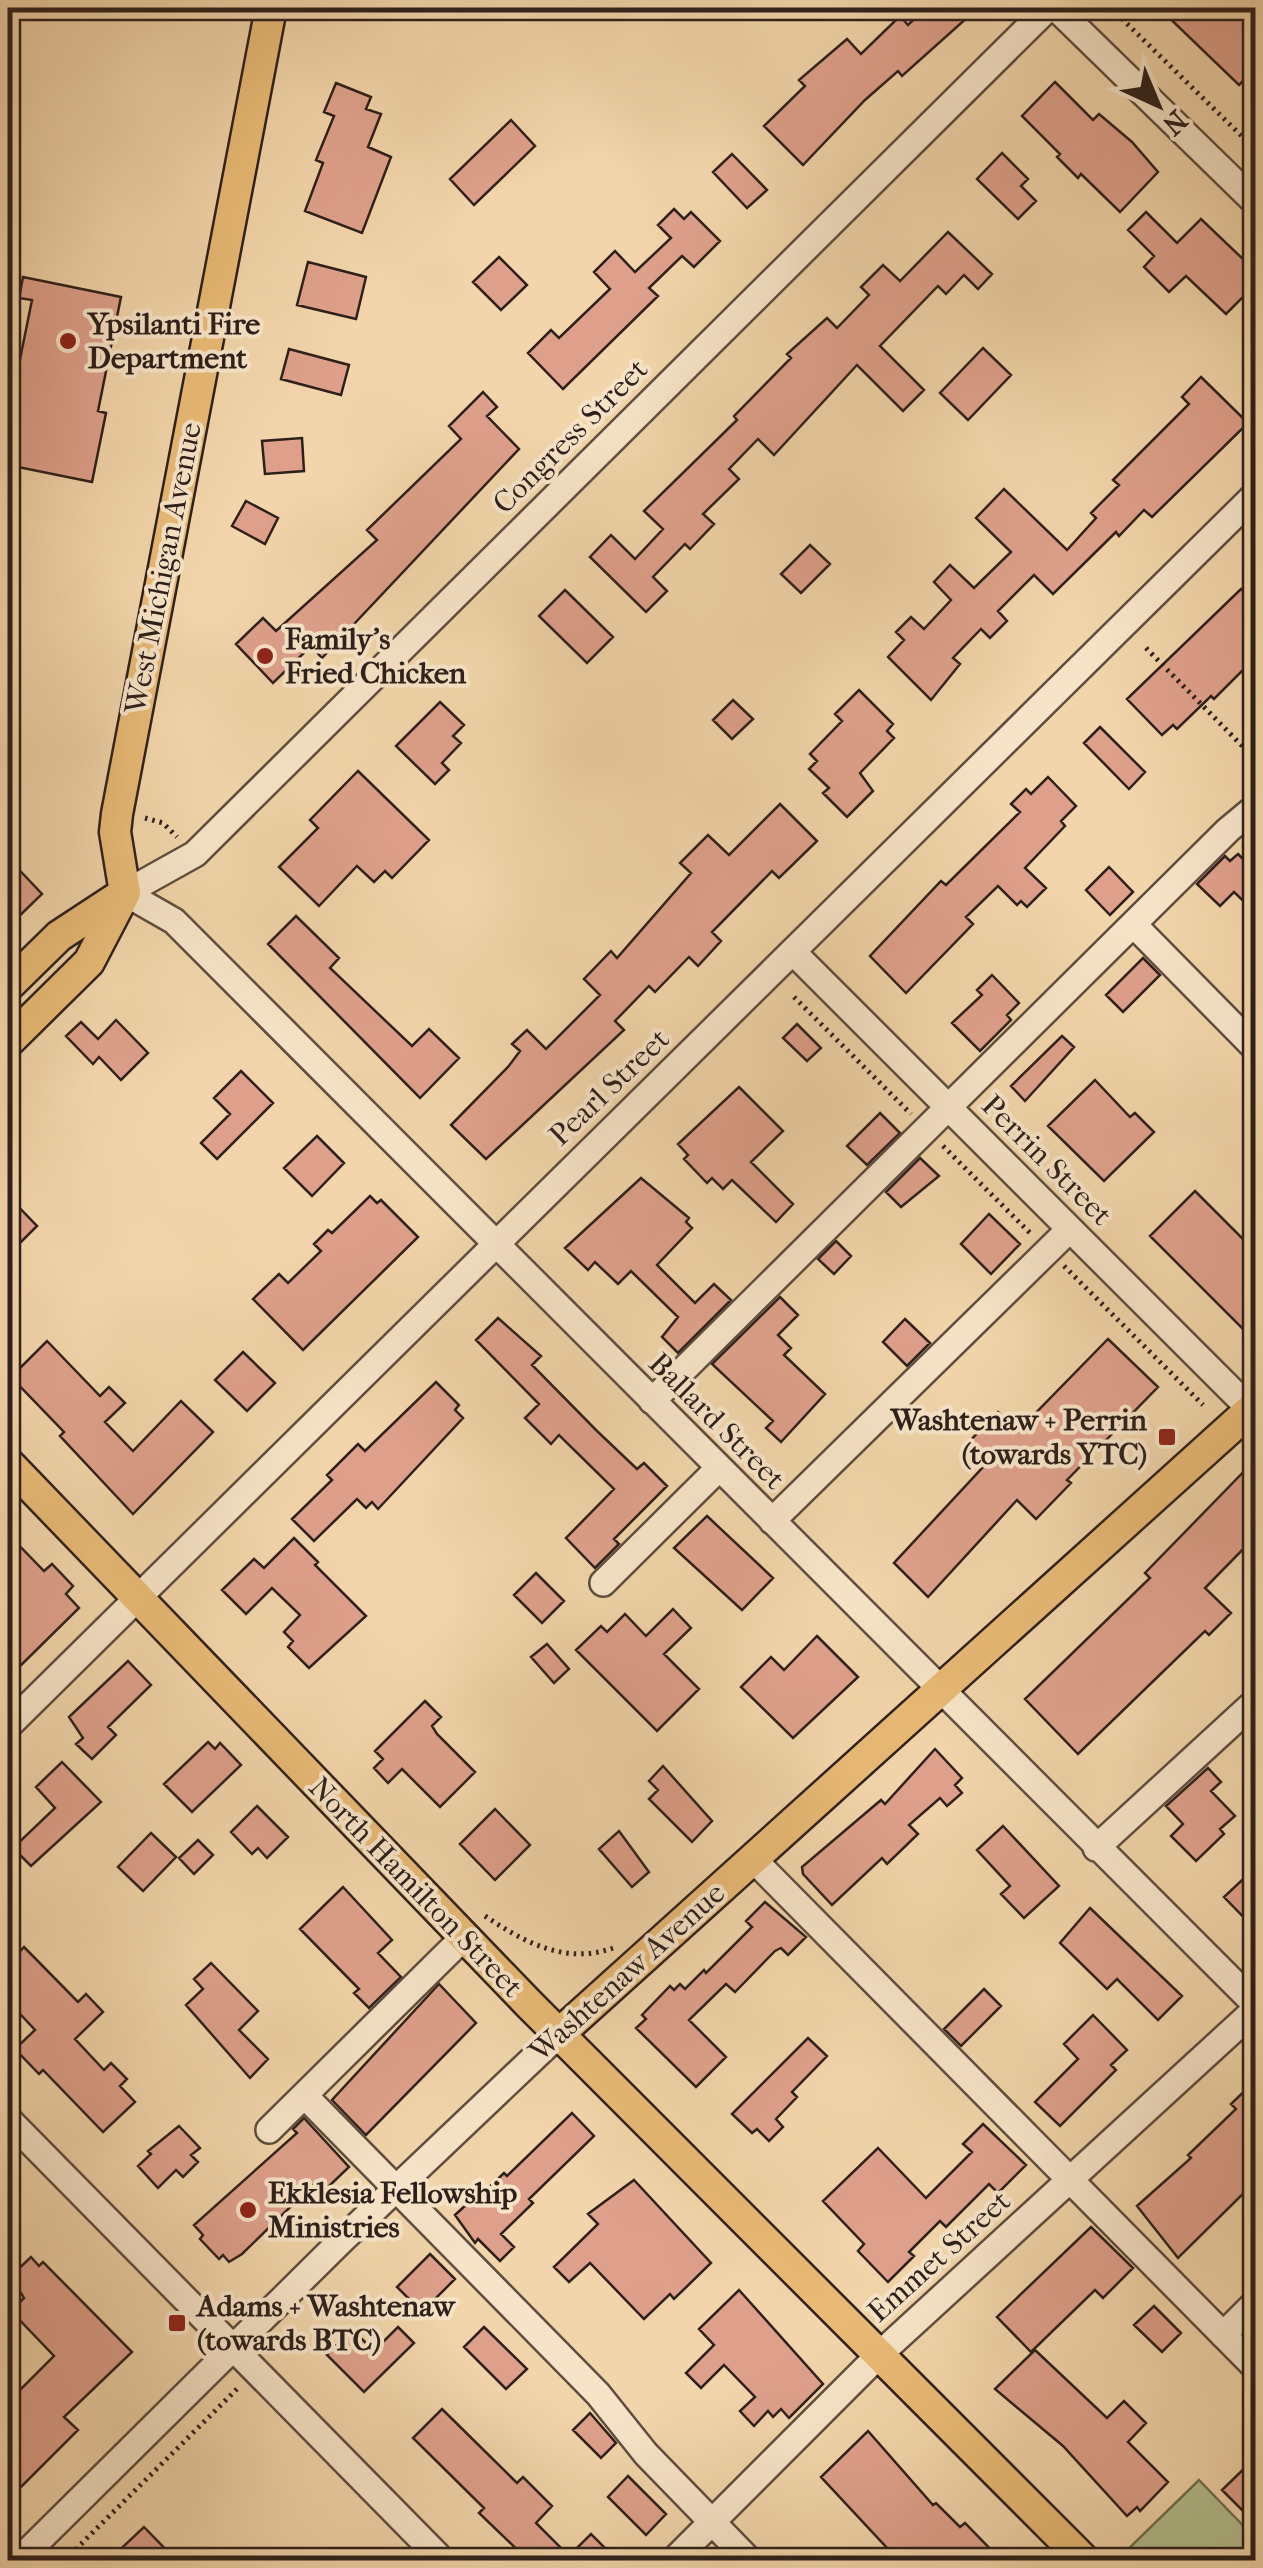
<svg xmlns="http://www.w3.org/2000/svg" width="1263" height="2568" viewBox="0 0 1263 2568" font-family="'IM FELL French Canon',serif">
<style>
.green{fill:#b4be8e;stroke:#706f54;stroke-width:2.5}
.building{fill:#dfa08b;stroke:#2d201b;stroke-width:2.5}
.lines{fill:none;stroke-linecap:round;stroke-linejoin:round}
.minor-casing{stroke:#5e4d3f;stroke-width:30}
.major-casing{stroke:#2d201b;stroke-width:35}
.path{stroke:#2d201b;stroke-width:5;stroke-dasharray:2.5 5;stroke-linecap:butt}
.minor{stroke:#f7e4c8;stroke-width:25}
.major{stroke:#e9ba75;stroke-width:30}
.poi-dot{fill:#8f2418;stroke:#f7e4c8;stroke-width:4}
.labels{text-anchor:middle;stroke-width:8;stroke-linejoin:round;paint-order:stroke}
.poi-label{font-size:30px;font-weight:bold;fill:#2d201b;stroke:#f7e4c8;text-anchor:start}
.street-label{font-size:30px;fill:#2d201b;stroke:#f7e4c8}
</style>
<rect width="100%" height="100%" fill="#f2d5aa"/>
<filter id="stains"><feTurbulence type="fractalNoise" baseFrequency=".002" numOctaves="4"/><feColorMatrix values="0 0 0 0 .2 0 0 0 0 .09 0 0 0 0 .02 0 0 0 .5 -.17"/></filter>
<radialGradient id="worn" r=".72"><stop offset=".6" stop-color="#630" stop-opacity="0"/><stop offset="1" stop-color="#630" stop-opacity=".3"/></radialGradient>
<path class="green" d="M1199 2480 1255 2538V2560H1117Z"/>
<path class="building" d="M926 8H978L902 76 898 71 865 100 803 165 764 126 805 86 799 80 847 39 861 54 900 16 908 25Z
M1159 8H1256V68L1239 85Z
M1055 82 1093 120 1099 114 1132 142 1158 172 1120 212 1081 174 1078 178 1057 157 1060 154 1022 116Z
M336 83 371 97 366 109 381 114 368 147 391 157 362 233 305 211 323 163 316 160 334 116 324 112Z
M511 120 535 146 474 205 450 179Z
M1002 153 1028 179 1021 186 1036 201 1018 219 977 179Z
M732 154 767 190 747 208 713 172Z
M674 209 684 219 691 212 720 241 694 267 682 256 649 288 658 296 563 389 528 353 551 330 559 338 610 289 594 272 615 251 635 272 671 238 658 225Z
M1146 212 1177 243 1201 219 1245 261 1256 250V284L1226 314 1186 276 1169 292 1144 267 1154 256 1128 230Z
M948 232 992 274 978 289 964 275 946 294 938 286 880 346 924 390 903 411 857 365 774 455 758 439 729 469 739 479 703 514 714 524 690 549 685 544 653 577 667 591 646 612 590 557 611 535 635 559 663 529 644 511 737 420 734 416 791 358 787 354 827 318 837 328 869 295 861 287 883 265 900 281Z
M499 257 527 285 501 310 473 282Z
M308 262 366 277 356 319 297 305Z
M23 277 121 297 98 411 106 413 92 482 8 465V382L15 384 32 300 19 298Z
M983 348 1011 375 968 420 940 393Z
M289 349 349 365 341 395 281 379Z
M1201 377 1248 423 1152 517 1144 510 1119 536 1116 532 1053 594 1034 575 998 611 1007 621 990 638 981 629 953 658 960 664 931 700 888 657 904 640 896 632 911 617 924 629 951 600 934 582 950 565 974 588 1011 552 976 518 1004 489 1067 550 1096 518 1091 513 1119 485 1113 480 1189 404 1182 397Z
M483 392 497 407 487 416 519 449 322 658 311 646 273 683 236 644 263 618 276 631 377 540 367 530 461 439 449 426Z
M302 438 304 471 265 474 262 441Z
M246 501 278 518 265 544 232 526Z
M810 545 830 564 801 593 781 574Z
M1241 589 1256 603V657L1214 699 1211 696 1177 729 1173 725 1162 735 1127 699Z
M565 590 613 637 587 663 539 616Z
M859 690 893 724 887 731 894 738 860 773 873 791 847 817 823 793 829 788 809 769 817 761 810 754 842 721 835 714Z
M733 700 753 719 732 739 713 720Z
M440 702 464 725 453 736 461 743 442 763 449 770 435 784 396 746Z
M1100 727 1145 772 1129 789 1084 743Z
M358 771 429 840 392 878 385 871 374 882 357 866 319 906 279 867 318 828 310 820Z
M1048 777 1076 806 1061 821 1065 826 1025 868 1046 888 1027 907 1021 901 1017 905 998 886 966 917 973 924 906 993 870 956 941 881 946 885 1020 812 1011 804 1026 789 1031 794Z
M780 804 817 841 779 878 772 871 712 932 721 941 698 966 689 957 655 992 649 986 615 1021 624 1030 486 1159 451 1125 508 1067 520 1051 512 1044 527 1030 546 1049 600 995 584 979 611 951 617 958 691 873 680 863 708 835 729 855Z
M1238 854 1256 872V913L1234 892 1220 906 1197 884 1225 856 1230 861Z
M8 858 42 894 8 927Z
M1109 867 1133 892 1110 915 1086 890Z
M296 916 339 958 330 968 412 1046 429 1029 459 1058 420 1098 268 944Z
M1143 958 1160 975 1123 1012 1106 995Z
M992 975 1019 1003 1007 1015 1011 1020 980 1051 952 1023 982 995 977 990Z
M116 1020 148 1053 121 1080 99 1057 93 1064 66 1036 81 1022 98 1039Z
M797 1024 821 1048 807 1061 783 1038Z
M1062 1036 1074 1047 1025 1101 1011 1086Z
M241 1071 273 1103 217 1159 201 1143 230 1114 214 1098Z
M1095 1080 1130 1117 1135 1113 1154 1132 1104 1181 1048 1126Z
M739 1087 783 1131 751 1162 793 1204 776 1222 732 1180 723 1189 712 1178 707 1183 684 1159 688 1155 678 1144Z
M880 1113 900 1133 867 1165 847 1146Z
M317 1136 344 1163 312 1196 284 1168Z
M920 1158 939 1176 901 1207 886 1192Z
M641 1178 689 1218 686 1222 692 1228 657 1265 695 1303 714 1284 731 1300 678 1353 662 1337 678 1317 631 1271 618 1284 595 1262 588 1270 565 1248Z
M1195 1191 1256 1252V1319L1244 1330 1150 1236Z
M8 1196 37 1226 8 1255Z
M370 1196 377 1203 381 1200 418 1237 303 1350 253 1299 279 1274 288 1283 321 1251 314 1244 328 1230 332 1233Z
M989 1214 1020 1244 991 1274 961 1244Z
M836 1241 851 1256 834 1274 818 1259Z
M780 1297 798 1315 778 1335 791 1348 784 1355 825 1394 781 1442 766 1428 773 1421 712 1364Z
M498 1318 541 1356 532 1365 597 1431 637 1469 644 1463 667 1486 614 1539 619 1544 595 1568 566 1538 614 1489 559 1435 551 1444 525 1418 539 1404 476 1340Z
M905 1319 930 1343 907 1366 883 1342Z
M1108 1339 1158 1387 1067 1480 1071 1483 1036 1519 1017 1500 928 1597 894 1563 983 1467 963 1448 998 1412 1018 1431Z
M47 1341 100 1396 109 1387 125 1403 105 1422 133 1451 181 1401 213 1432 133 1514 60 1436 64 1432 11 1377Z
M243 1352 275 1383 247 1411 215 1380Z
M436 1382 459 1405 455 1410 463 1418 378 1509 372 1502 366 1508 357 1499 314 1541 292 1519 332 1480 327 1475 358 1444 365 1451Z
M1256 1459V1536L1205 1588 1231 1613 1209 1635 1205 1631 1078 1754 1025 1699 1150 1578 1145 1573Z
M707 1516 773 1578 742 1610 674 1548Z
M8 1534 44 1571 52 1564 73 1586 66 1594 79 1608 8 1678Z
M294 1538 318 1562 315 1565 366 1616 309 1668 288 1647 293 1641 284 1632 300 1615 272 1588 246 1614 222 1590 254 1559 264 1568Z
M536 1573 564 1601 542 1623 514 1595Z
M673 1609 691 1628 664 1654 699 1689 657 1731 576 1650 601 1626 607 1632 625 1614 646 1636Z
M817 1636 858 1677 793 1738 741 1687 771 1657 784 1670Z
M547 1644 569 1669 554 1683 531 1657Z
M128 1661 151 1685 108 1727 116 1735 92 1759 76 1744 83 1738 69 1717Z
M425 1701 441 1717 432 1726 437 1734 475 1772 440 1807 402 1769 388 1783 374 1768 383 1759 375 1751Z
M208 1742 215 1749 220 1743 241 1765 192 1812 164 1784Z
M935 1749 962 1778 955 1785 962 1793 947 1806 940 1798 909 1825 918 1834 887 1864 882 1858 832 1905 803 1874 802 1867 881 1800 885 1804Z
M62 1762 101 1802 31 1866 13 1848 55 1808 36 1787Z
M663 1766 712 1821 692 1842 649 1799 658 1790 649 1781Z
M1208 1768 1221 1782 1211 1791 1235 1816 1220 1829 1224 1834 1196 1861 1171 1836 1183 1824 1166 1806Z
M257 1806 288 1837 267 1858 258 1848 252 1854 231 1832Z
M495 1809 530 1845 495 1880 460 1844Z
M1003 1826 1059 1886 1024 1918 1001 1894 1010 1886 977 1850Z
M619 1831 649 1872 632 1887 599 1849Z
M151 1833 176 1857 143 1891 118 1867Z
M198 1840 213 1855 194 1874 179 1858Z
M1256 1867V1930L1224 1897Z
M343 1887 392 1940 378 1953 401 1977 369 2008 354 1993 359 1989 300 1929Z
M765 1902 806 1937 788 1955 781 1948 775 1951 735 1992 726 1984 689 2020 726 2057 696 2087 636 2028 646 2019 642 2015 670 1986 674 1990 680 1984 685 1989 704 1970 706 1973 752 1927 746 1921Z
M1090 1908 1182 1996 1158 2020 1117 1979 1107 1989 1060 1943Z
M24 1947 78 2002 86 1994 103 2012 75 2039 104 2070 111 2063 127 2079 120 2086 135 2102 103 2132 43 2070 39 2074 15 2049 35 2030 8 2001V1963Z
M211 1963 258 2011 239 2030 268 2059 250 2078 186 2005 203 1989 194 1979Z
M439 1984 476 2023 366 2135 332 2100Z
M984 1989 1001 2006 961 2046 944 2029Z
M1093 2015 1127 2050 1111 2065 1116 2070 1060 2126 1035 2102 1078 2059 1064 2044Z
M808 2038 827 2056 792 2092 797 2097 776 2119 783 2127 769 2141 757 2129 752 2133 732 2114Z
M1256 2080V2181L1178 2258 1137 2206 1191 2158 1188 2155 1236 2109 1231 2104Z
M572 2113 594 2136 529 2199 533 2203 501 2234 514 2247 500 2261 478 2239 475 2243 455 2215 479 2193 481 2195 504 2173 507 2176Z
M304 2118 349 2167 325 2190 317 2181 242 2254 229 2262 223 2255 219 2259 200 2239 203 2235 194 2225 297 2133 293 2129Z
M983 2124 1026 2165 998 2193 989 2184 946 2227 940 2221 909 2252 914 2256 888 2282 858 2251 864 2244 823 2201 878 2148 926 2198 972 2152 963 2144Z
M179 2126 200 2148 191 2155 198 2162 183 2177 176 2170 158 2188 138 2166 151 2154 148 2151Z
M634 2180 711 2263 674 2299 670 2294 644 2319 590 2263 569 2282 554 2267 598 2224 588 2214Z
M1091 2227 1133 2268 1103 2298 1095 2290 1031 2352 997 2317Z
M430 2254 455 2279 422 2312 397 2287Z
M31 2257 39 2266 43 2262 132 2352 64 2417 78 2430 8 2500V2380L19 2391 54 2356 11 2311 24 2298 11 2276Z
M739 2290 823 2384 789 2418 781 2409 773 2417 768 2411 754 2426 740 2411 755 2397 724 2365 701 2388 686 2373 714 2345 699 2329Z
M1154 2306 1181 2333 1162 2352 1134 2325Z
M398 2327 414 2343 364 2392 327 2355 352 2329 374 2351Z
M484 2327 527 2369 506 2389 464 2347Z
M1035 2350 1107 2418 1124 2401 1146 2423 1128 2442 1168 2482 1140 2511 1137 2507 1127 2516 1063 2446 995 2389Z
M442 2409 517 2483 523 2477 552 2506 536 2523 569 2556 591 2534 604 2547 592 2560H528L479 2513 484 2508 413 2438Z
M590 2413 616 2443 601 2458 573 2430Z
M868 2431 933 2505 936 2503 960 2527 965 2523 1001 2560H876L888 2549 821 2477Z
M1256 2457V2524L1222 2490Z
M628 2476 666 2514 646 2535 608 2497Z
M144 2527 176 2560H109Z"/>
<g class="lines">
<defs>
<path id="minor" d="M1056 8 1256 203
M125 893 174 921 1256 2005
M125 893 195 854 1048 8
M1134 925 1256 1049
M793 952 1256 1415
M652 1401 1228 830 1252 810 1256 813
M772 1521 1070 1229
M603 1583 719 1468
M8 1726 1256 494
M1096 1848 1256 1701
M752 1858 1256 2368
M305 2096 598 2394 646 2454 749 2560
M8 2119 442 2560
M269 2130 464 1937
M1223 2335 1256 2302
M19 2560 342 2240 559 2034
M674 2560 881 2353 1256 2009"/>
<path id="major" d="M8 986 59 936 123 894
M8 1042 89 962 125 893 115 832 117 814 271 8
M8 1463 529 2004 1084 2560
M559 2034 1256 1405"/>
</defs>
<use href="#minor" class="minor-casing"/>
<use href="#major" class="major-casing"/>
<path class="path" d="M1111 8 1256 150
M1146 648 1256 760
M145 818 163 823 177 837
M1243 845 1256 856
M794 997 911 1114
M943 1146 1031 1234
M1064 1266 1203 1405
M485 1916C524 1942 565 1965 613 1948
M65 2560 239 2387"/>
<use href="#minor" class="minor"/>
<use href="#major" class="major"/>
</g>
<g class="poi-dot">
<circle cx="68" cy="341" r="10"/>
<circle cx="265" cy="656" r="10"/>
<rect x="1157" y="1427" width="20" height="20" rx="5"/>
<circle cx="248" cy="2210" r="10"/>
<rect x="167" y="2313" width="20" height="20" rx="5"/>
</g>
<g class="labels">
<g class="poi-label">
<text x="88" y="334">Ypsilanti Fire<tspan x="88" dy="34">Department</tspan></text>
<text x="285" y="649">Family's<tspan x="285" dy="34">Fried Chicken</tspan></text>
<text x="1147" y="1430" text-anchor="end">Washtenaw + Perrin<tspan x="1147" dy="34">(towards YTC)</tspan></text>
<text x="268" y="2203">Ekklesia Fellowship<tspan x="268" dy="34">Ministries</tspan></text>
<text x="197" y="2316">Adams + Washtenaw<tspan x="197" dy="34">(towards BTC)</tspan></text>
</g>
<g class="street-label">
<text transform="translate(570 436) rotate(-45)" y="10">Congress Street</text>
<text transform="translate(163 568) rotate(-79)" y="10">West Michigan Avenue</text>
<text transform="translate(609 1087) rotate(-44)" y="10">Pearl Street</text>
<text transform="translate(1047 1160) rotate(45)" y="10">Perrin Street</text>
<text transform="translate(717 1421) rotate(45)" y="10">Ballard Street</text>
<text transform="translate(416 1887) rotate(46)" y="10">North Hamilton Street</text>
<text transform="translate(627 1972) rotate(-42)" y="10">Washtenaw Avenue</text>
<text transform="translate(939 2256) rotate(-42)" y="10">Emmet Street</text>
</g>
</g>
<rect width="1263" height="2568" fill="none" stroke="#f2d5aa" stroke-width="40"/>
<rect x="10" y="10" width="1243" height="2548" fill="none" stroke="#2d201b" stroke-width="5"/>
<rect x="20" y="20" width="1223" height="2528" fill="none" stroke="#2d201b" stroke-width="2.5"/>
<g transform="translate(1158 105) rotate(136)" stroke="#f7e4c8" stroke-width="8" paint-order="stroke">
<path d="M0-8L18 38L0 25L-18 38Z" fill="#2d201b"/>
<text y="-15" font-size="28" font-weight="bold" text-anchor="middle" fill="#2d201b">N</text>
</g>
<rect width="100%" height="100%" filter="url(#stains)"/>
<rect width="100%" height="100%" fill="url(#worn)"/>
</svg>
